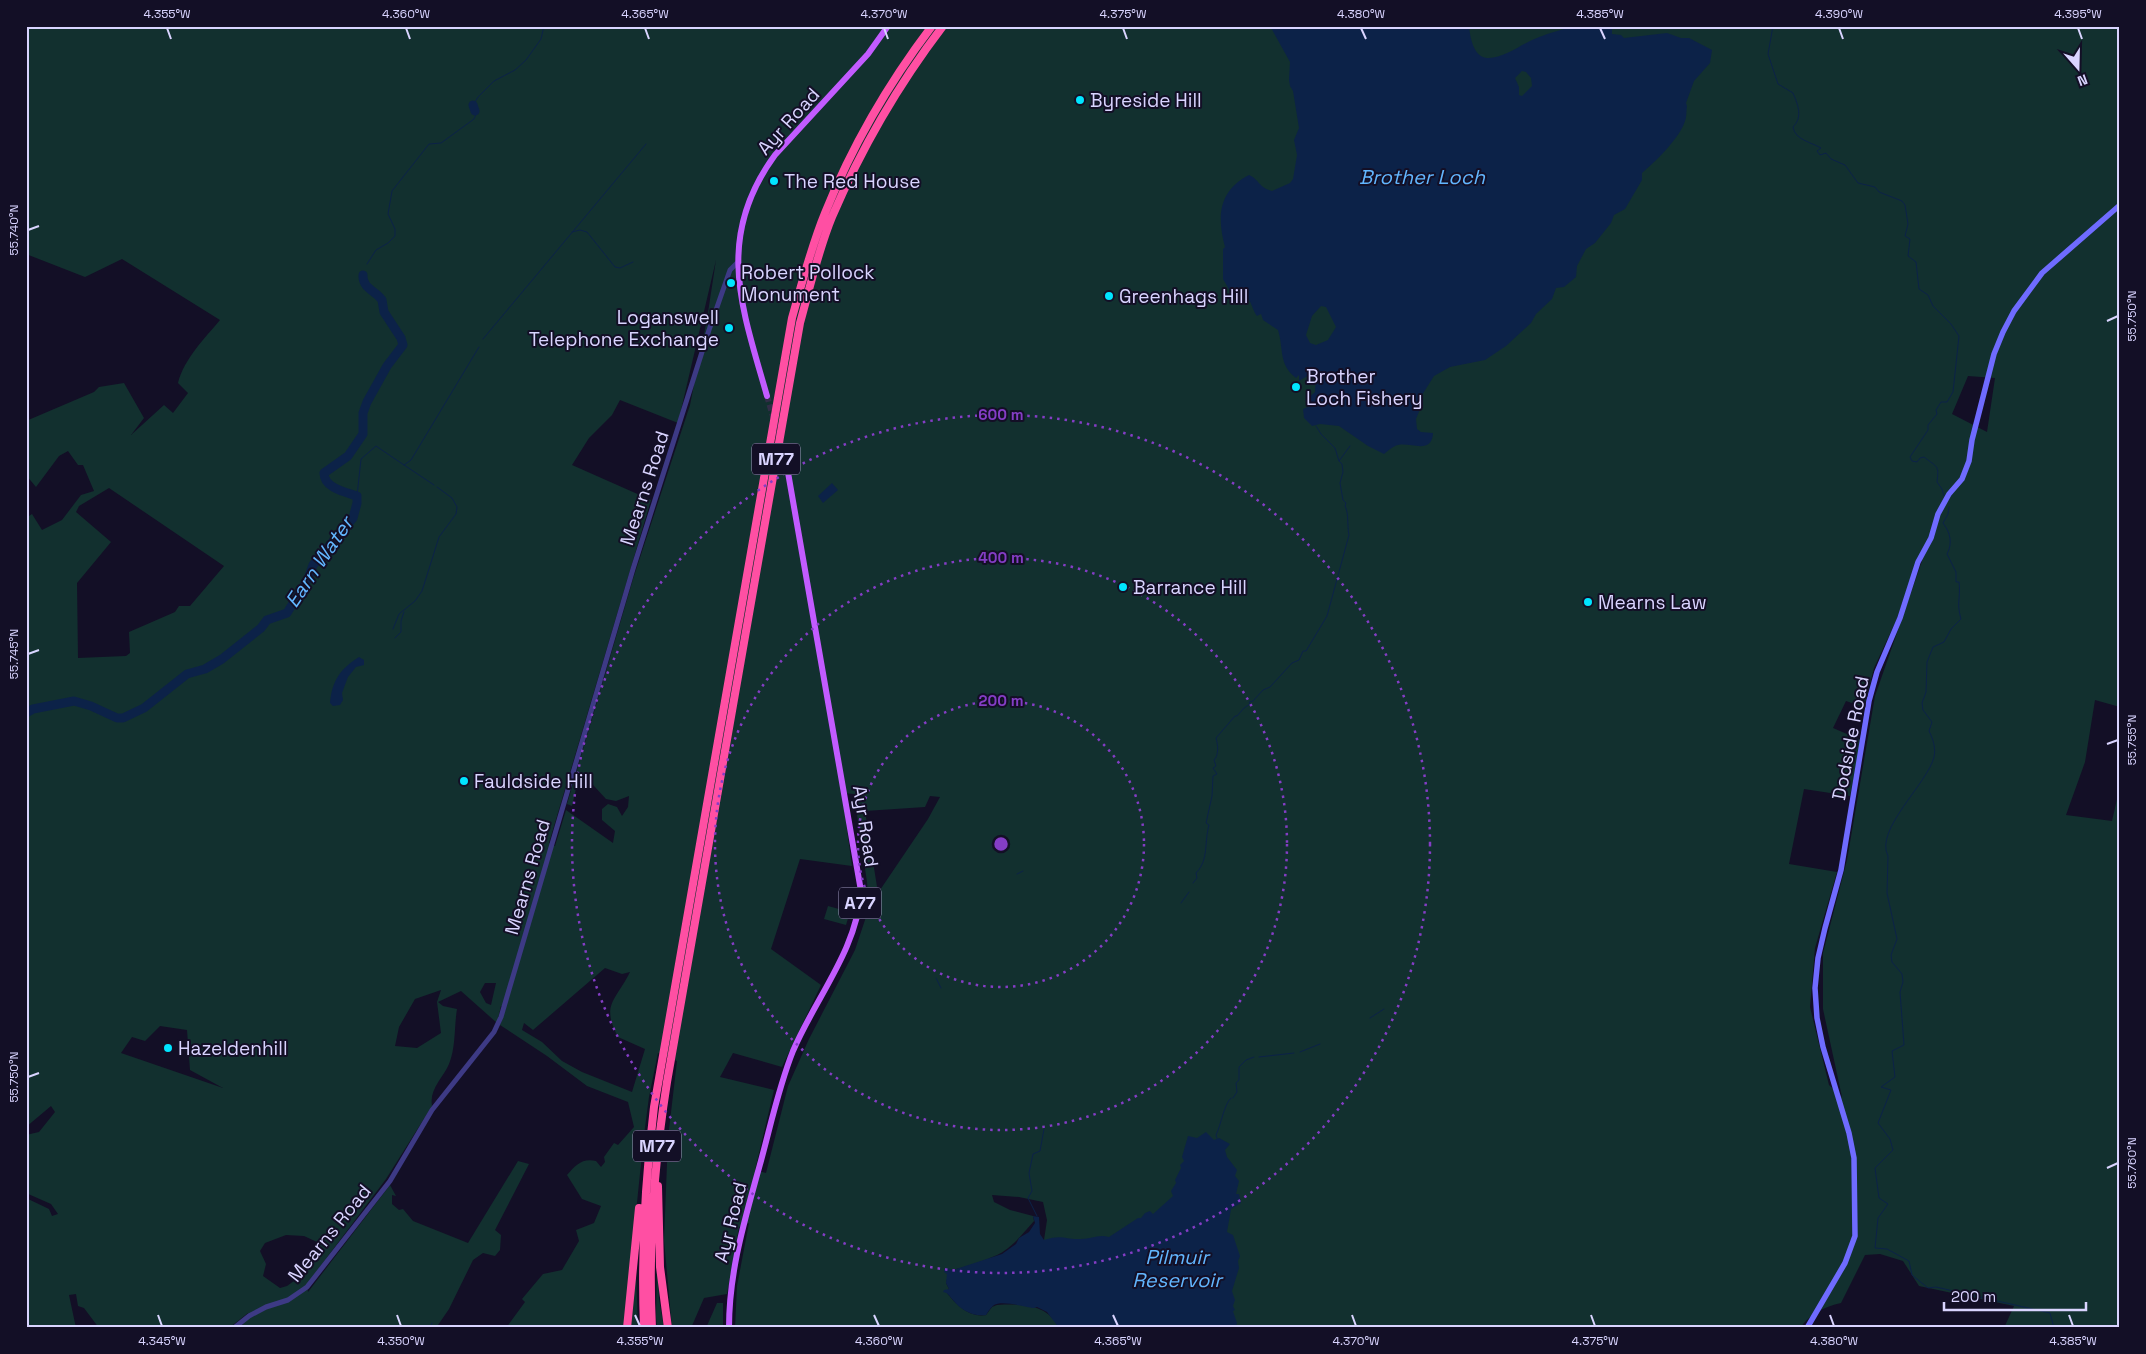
<svg xmlns="http://www.w3.org/2000/svg" width="2146" height="1354" viewBox="0 0 2146 1354" font-family="'Space Grotesk',sans-serif">
<style>
.green{fill:#12302f;fill-rule:evenodd}
.water{fill:#0c2248;fill-rule:evenodd}
.lines{fill:none;stroke-linecap:round;stroke-linejoin:round}
.stream{stroke:#0c2248;stroke-width:1}
.river{stroke:#0c2248;stroke-width:9}
.primary-tunnel{stroke:#312d47;stroke-width:6;stroke-dasharray:6 3;stroke-linecap:butt}
.tertiary{stroke:#3d3a85;stroke-width:5}
.secondary{stroke:#6f6bff;stroke-width:5.5}
.primary{stroke:#c25bff;stroke-width:6}
.motorway{stroke:#ff4fa3;stroke-width:8}
.ticks{fill:none;stroke:#d9d4ff;stroke-width:2}
.ring{fill:none;stroke:#843dc5;stroke-width:2.5;stroke-dasharray:2.5 5}
.poi-dot{fill:#00e5ff;stroke:#130f26;stroke-width:2}
.labels{text-anchor:middle;stroke-width:4;stroke-linejoin:round;paint-order:stroke}
.shield{fill:#130f26;stroke:#9e99be;stroke-width:1}
.shield-label{font-size:18px;font-weight:bold;fill:#d9d4ff}
.poi-label{font-size:19px;fill:#d9d4ff;stroke:#130f26;text-anchor:start}
.street-label{font-size:19px;fill:#d9d4ff;stroke:#130f26}
.water-label{font-size:20px;font-style:italic;fill:#62b6ff;stroke:#130f26}
.centre{fill:#843dc5;stroke:#130f26;stroke-width:2.5}
.ring-label{font-size:15px;text-anchor:middle;font-weight:bold;fill:#843dc5;stroke:#130f26;stroke-width:4;stroke-linejoin:round;paint-order:stroke}
.neatline{fill:none;stroke:#d9d4ff;stroke-width:2}
.ticks-label{font-size:12px;text-anchor:middle;fill:#d9d4ff}
</style>
<rect width="100%" height="100%" fill="#130f26"/>
<path class="green" d="M26 26H2120V707L2095 700 2085 762 2066 815 2112 821 2120 786V1328H2004L2014 1306 1919 1286 1903 1261 1880 1254 1865 1255 1841 1303C1824 1307 1811 1313 1800 1328H1193L1044 1240 1047 1220 1043 1202 1019 1197 992 1195 994 1202 1010 1210 1033 1216 1034 1221C1024 1232 1016 1243 1004 1251 997 1257 958 1270 950 1270L946 1283 949 1289 947 1293C956 1305 970 1318 986 1315L992 1307 997 1305C1022 1304 1047 1303 1059 1328H735L737 1286 749 1223 739 1227 727 1294 704 1298 691 1328H672L664 1240 668 1138 677 1061 658 1053 649 1097 644 1135 624 1328H506L525 1302 522 1299 543 1274 562 1270 579 1241 576 1230 594 1223 601 1206 582 1199 567 1175C576 1165 582 1158 596 1161L601 1167 605 1162 604 1157 614 1143 618 1145 634 1127 628 1102 587 1086 547 1056 500 1025 506 1008 501 1006 497 1023 461 991 438 1002 443 1006 457 1009C454 1027 456 1047 449 1064 443 1078 429 1089 432 1106L386 1179 307 1284 308 1292 390 1185 396 1196 392 1195V1204L399 1210 403 1209 413 1221 468 1243 518 1161 529 1164 495 1230 501 1235 500 1250 495 1256 483 1253 473 1260 449 1309 436 1328H239L246 1321 248 1313 229 1328H99L84 1308 78 1306 76 1294 69 1295 76 1328H26V1198L49 1209 52 1216 58 1214 51 1204 26 1193V1135L39 1132 55 1112 51 1106 26 1127V518L32 514 42 530 62 520 81 495 94 491 83 465H78L68 451 59 456 36 487 26 475V421L94 392 99 387 124 383 144 418 131 435 164 405 173 413 188 393 178 383C184 359 205 338 220 320L122 259 85 277 26 254ZM716 260 707 319 690 405 633 579 567 804 572 806 578 780 583 774 606 799 616 801 629 796 628 807 622 816 617 807 608 804 602 809V820L615 831 613 843 566 810 555 846 549 843 651 500 572 465 589 438 612 415 620 400 678 423ZM1968 376 1995 378 1987 432 1952 414ZM109 488 224 566 190 606H179L175 612 129 632 130 653 126 656 78 658 77 583 111 542 76 512 79 506ZM1918 557 1922 561 1875 696 1847 860 1823 953V1009L1842 1097 1829 1085 1810 1007 1815 948 1837 872 1789 864 1804 789 1850 796 1861 740 1833 728 1846 701 1864 707 1874 668 1896 621ZM842 793 854 794 867 882 869 908 855 950 809 1039 788 1086 766 1173 755 1170 774 1090 720 1077 733 1053 782 1067 821 985 771 949 800 859 852 866ZM930 796 940 797 928 819 878 893 865 811 925 807ZM605 968 622 974 630 972C615 1002 601 1004 618 1037L645 1049 632 1092 582 1072 562 1061 542 1042 522 1030 524 1023 533 1030ZM485 983H496L491 1005 486 1003 480 992ZM441 990 437 1002 441 1033 417 1048 395 1046 399 1027 415 999ZM160 1026 187 1030 190 1070 223 1088 121 1053 132 1037 145 1041ZM286 1235 304 1236 317 1242V1251L303 1263 305 1273 287 1286 280 1288 263 1276 266 1264 260 1251 265 1243Z
M828 906 850 912 846 925 824 919Z
M657 1253 659 1299 664 1328H657L656 1317Z
M636 1270 638 1328H630Z
M717 1303H723V1328H706Z"/>
<path class="water" d="M1270 26H1469C1470 36 1473 57 1487 58 1501 59 1518 47 1530 41 1549 32 1594 18 1612 29V34L1621 35 1624 38 1667 33 1681 38H1689L1712 50 1710 63 1694 81 1686 103 1687 106C1686 112 1687 116 1685 121 1680 138 1654 163 1642 173V180L1625 209 1614 215 1611 223 1595 243 1586 249 1577 266 1576 277 1564 287 1556 288 1552 299 1536 314 1531 323 1506 346 1485 360 1450 367 1434 376 1422 395 1423 402 1416 419 1417 429 1421 432 1433 433C1432 455 1411 442 1398 445 1393 446 1388 451 1384 454L1368 446 1339 426 1320 424 1312 426 1304 418 1303 409 1308 407 1307 401H1305L1315 392 1316 376 1309 375 1299 381V375L1296 378C1278 364 1284 349 1278 330L1263 320 1261 314 1257 316C1251 308 1252 298 1241 293 1236 291 1234 293 1230 291L1223 279V249L1225 247C1217 217 1218 191 1249 175 1259 179 1259 188 1272 191L1290 183 1293 179 1297 155 1294 140 1299 128 1293 91 1290 86 1289 80 1290 62ZM1522 71 1526 72 1531 78 1532 86 1522 96 1519 95V87L1515 78ZM1321 306 1326 307 1336 327 1328 340 1316 345 1310 343 1306 335 1312 316Z
M832 483 838 490 823 503 818 496Z
M359 657 364 660V665L356 667 348 677 342 693 343 700 340 705 333 706 330 703C332 681 340 669 359 657Z
M1206 1132 1214 1140 1219 1138 1230 1144 1225 1150 1227 1157 1237 1170 1235 1176 1239 1181 1236 1194H1239L1241 1203 1231 1209 1227 1232 1233 1235 1240 1256 1238 1261 1239 1268 1232 1291 1235 1300 1233 1306 1235 1310 1233 1311 1237 1323 1235 1328H1059L1047 1312 1037 1307 1034 1308C1025 1307 1002 1300 994 1305 991 1307 988 1312 986 1315 973 1317 961 1310 953 1300 949 1296 949 1293 943 1292L944 1290 949 1289 946 1283 947 1274 944 1272V1269L947 1268 953 1270 1002 1254 1016 1244 1019 1238 1029 1232 1035 1223 1033 1216 1039 1217 1040 1234 1044 1240C1063 1234 1065 1240 1081 1239 1092 1239 1098 1234 1109 1237L1138 1218H1141L1145 1213 1150 1211 1153 1214 1173 1196 1171 1191 1176 1183 1175 1180 1181 1168 1180 1165 1184 1161 1182 1157 1188 1136 1197 1138Z"/>
<g class="lines">
<path class="stream" d="M1773 26 1768 54 1778 84 1793 93C1798 105 1803 117 1793 127 1795 140 1811 142 1821 148L1817 151 1820 155 1826 153 1831 159 1845 165 1858 183 1875 187 1879 192 1902 201 1905 205 1908 224 1905 236 1910 239 1908 256 1916 262 1919 289 1928 295 1933 306 1951 324 1959 336 1953 392 1947 402H1941L1936 410 1937 414 1928 425V430L1910 457 1912 461 1917 462 1920 458 1924 457C1938 468 1939 465 1937 482L1942 489 1944 496
M572 232 580 230 587 232 615 267 620 268 633 262
M367 264 376 250 388 243 395 236V229L388 214 392 191 429 144 441 143 474 119 476 114 472 107 478 97 494 81 515 70 526 60 541 39 544 26
M483 339 646 144
M1316 426 1321 434 1335 448 1339 461
M404 465 434 485
M357 496 361 459 376 446 404 465 411 460 479 347
M1949 507 1948 514 1943 523C1950 532 1953 543 1947 554L1956 572V582H1959C1961 598 1956 602 1961 619L1951 629 1944 642 1933 647 1927 662 1926 692 1922 703 1923 710 1932 722 1929 731C1933 739 1936 748 1934 757 1928 783 1874 830 1888 856L1887 893 1897 939 1891 955 1892 962 1902 974 1903 982 1900 992 1904 1045 1892 1051 1895 1077 1881 1087 1891 1090 1878 1123 1890 1139 1893 1150 1875 1168 1879 1198 1888 1204 1878 1218 1875 1248 1887 1249 1909 1261 1912 1275 1928 1288 1936 1287 2050 1313 2054 1328
M393 629 399 614 415 601 422 591 439 537 456 514 457 507 452 498 437 487
M395 638 401 632V621L404 612
M1017 874 1023 871
M1193 883 1197 878 1196 873C1209 860 1204 842 1209 825L1206 823 1212 796 1213 776 1217 774 1213 768 1216 766 1214 760C1219 755 1218 745 1216 738L1235 716H1237L1244 708 1250 704 1249 702 1253 701 1263 690 1270 687 1292 663 1299 660 1303 651H1306L1327 616 1349 535C1347 527 1349 513 1345 506L1346 503 1343 500 1340 483 1343 472 1342 464 1339 461 1350 446
M1181 903 1189 892
M936 978 941 988
M1370 1018 1384 1009
M1300 1052 1320 1044
M1259 1057 1294 1053
M1233 1098 1237 1092 1236 1083 1239 1080V1067L1246 1060 1254 1057
M1217 1138 1216 1135C1221 1125 1224 1104 1231 1098
M1037 1216 1028 1198 1032 1191 1029 1173 1033 1154 1040 1151 1044 1129
M430 1328 432 1323"/>
<path class="river" d="M473 105 475 111
M26 713 33 709 74 701 91 706 117 718H123L144 708 187 674 205 669 222 659 261 628 267 620 287 613 308 579 313 565 353 518 357 503V496C345 492 324 488 324 473L348 456 363 434V413L367 402 387 366 403 345 401 338 384 312 382 300C376 291 362 288 363 275"/>
<path class="primary-tunnel" d="M767 396 786 461"/>
<path class="tertiary" d="M234 1328 249 1316 266 1307 288 1300 307 1287 390 1181 432 1110 494 1032 501 1017 633 569 709 330 730 270 738 262"/>
<path class="secondary" d="M1807 1328 1845 1263 1855 1236 1854 1158 1849 1133 1823 1047 1817 1018 1815 988 1818 958 1825 928 1841 870 1869 701 1877 672 1900 618 1918 562 1931 538 1938 514 1949 494 1962 479 1969 461 1972 440 1994 354 2003 332 2014 311 2042 273 2120 205"/>
<path class="primary" d="M767 396C742 308 714 238 775 155L868 54 888 26
M729 1328C729 1274 743 1226 757 1175 769 1134 777 1091 793 1051 816 997 857 950 861 891L786 461"/>
<path class="motorway" d="M658 1186 660 1267 668 1328
M627 1328 639 1208
M644 1328C641 1252 645 1181 654 1107L792 318C802 283 811 247 825 213 852 146 888 84 932 26
M652 1328C648 1245 654 1164 667 1082L800 323C810 287 818 251 832 217 861 149 898 85 943 26"/>
</g>
<path class="ticks" d="M167 28 171 39M406 28 410 39M645 28 649 39M884 28 888 39M1123 28 1127 39M1361 28 1366 39M1600 28 1605 39M1839 28 1843 39M2078 28 2082 39M28 230 39 226M2107 321 2118 316M28 654 39 650M2107 744 2118 740M28 1077 39 1073M2107 1168 2118 1163M158 1315 162 1326M397 1315 401 1326M635 1315 640 1326M874 1315 879 1326M1113 1315 1118 1326M1352 1315 1356 1326M1591 1315 1595 1326M1830 1315 1834 1326M2069 1315 2073 1326"/>
<g class="ring">
<circle cx="1001" cy="844" r="143"/>
<circle cx="1001" cy="844" r="286"/>
<circle cx="1001" cy="844" r="429"/>
</g>
<g class="poi-dot">
<circle cx="1080" cy="100" r="5"/>
<circle cx="774" cy="181" r="5"/>
<circle cx="731" cy="283" r="5"/>
<circle cx="1109" cy="296" r="5"/>
<circle cx="729" cy="328" r="5"/>
<circle cx="1296" cy="387" r="5"/>
<circle cx="1123" cy="587" r="5"/>
<circle cx="1588" cy="602" r="5"/>
<circle cx="464" cy="781" r="5"/>
<circle cx="168" cy="1048" r="5"/>
</g>
<g class="labels">
<g class="shield">
<rect x="752" y="443.5" width="48" height="31" rx="4"/>
<rect x="839" y="887.5" width="42" height="31" rx="4"/>
<rect x="633" y="1130.5" width="48" height="31" rx="4"/>
</g>
<g class="shield-label">
<text x="776" y="465">M77</text>
<text x="860" y="909">A77</text>
<text x="657" y="1152">M77</text>
</g>
<g class="poi-label">
<text x="1090" y="107">Byreside Hill</text>
<text x="784" y="188">The Red House</text>
<text x="741" y="279">Robert Pollock<tspan x="741" dy="22">Monument</tspan></text>
<text x="1119" y="303">Greenhags Hill</text>
<text x="719" y="324" text-anchor="end">Loganswell<tspan x="719" dy="22">Telephone Exchange</tspan></text>
<text x="1306" y="383">Brother<tspan x="1306" dy="22">Loch Fishery</tspan></text>
<text x="1133" y="594">Barrance Hill</text>
<text x="1598" y="609">Mearns Law</text>
<text x="474" y="788">Fauldside Hill</text>
<text x="178" y="1055">Hazeldenhill</text>
</g>
<g class="street-label">
<text transform="translate(788 121) rotate(-48)" y="7">Ayr Road</text>
<text transform="translate(644 488) rotate(-72)" y="7">Mearns Road</text>
<text transform="translate(1850 738) rotate(-79)" y="7">Dodside Road</text>
<text transform="translate(866 826) rotate(81)" y="7">Ayr Road</text>
<text transform="translate(527 877) rotate(-74)" y="7">Mearns Road</text>
<text transform="translate(730 1222) rotate(-76)" y="7">Ayr Road</text>
<text transform="translate(329 1233) rotate(-51)" y="7">Mearns Road</text>
</g>
<g class="water-label">
<text x="1422" y="184">Brother Loch</text>
<text transform="translate(319 562) rotate(-56)" y="7">Earn Water</text>
<text x="1177" y="1264">Pilmuir<tspan x="1177" dy="23">Reservoir</tspan></text>
</g>
</g>
<circle cx="1001" cy="844" r="8" class="centre"/>
<g class="ring-label">
<text x="1001" y="420">600 m</text>
<text x="1001" y="563">400 m</text>
<text x="1001" y="706">200 m</text>
</g>
<rect width="2146" height="1354" fill="none" stroke="#130f26" stroke-width="55"/>
<g transform="translate(2078 68) rotate(160)" stroke="#130f26" stroke-width="4" paint-order="stroke">
<path d="M0-4L9 19L0 12L-9 19Z" fill="#d9d4ff"/>
<text y="-8" font-size="14" font-weight="bold" text-anchor="middle" fill="#d9d4ff">N</text>
</g>
<path d="M1944 1302v8h142v-8" fill="none" stroke="#d9d4ff" stroke-width="2.5"/>
<text x="1951" y="1302" font-size="15" fill="#d9d4ff" stroke="#130f26" stroke-width="4" paint-order="stroke">200 m</text>
<rect x="28" y="28" width="2090" height="1298" class="neatline"/>
<g class="ticks-label">
<text x="167" y="18">4.355°W</text>
<text x="406" y="18">4.360°W</text>
<text x="645" y="18">4.365°W</text>
<text x="884" y="18">4.370°W</text>
<text x="1123" y="18">4.375°W</text>
<text x="1361" y="18">4.380°W</text>
<text x="1600" y="18">4.385°W</text>
<text x="1839" y="18">4.390°W</text>
<text x="2078" y="18">4.395°W</text>
<text transform="translate(14 230) rotate(-90)" y="4">55.740°N</text>
<text transform="translate(2132 316) rotate(-90)" y="4">55.750°N</text>
<text transform="translate(14 654) rotate(-90)" y="4">55.745°N</text>
<text transform="translate(2132 740) rotate(-90)" y="4">55.755°N</text>
<text transform="translate(14 1077) rotate(-90)" y="4">55.750°N</text>
<text transform="translate(2132 1163) rotate(-90)" y="4">55.760°N</text>
<text x="162" y="1345">4.345°W</text>
<text x="401" y="1345">4.350°W</text>
<text x="640" y="1345">4.355°W</text>
<text x="879" y="1345">4.360°W</text>
<text x="1118" y="1345">4.365°W</text>
<text x="1356" y="1345">4.370°W</text>
<text x="1595" y="1345">4.375°W</text>
<text x="1834" y="1345">4.380°W</text>
<text x="2073" y="1345">4.385°W</text>
</g>
</svg>
